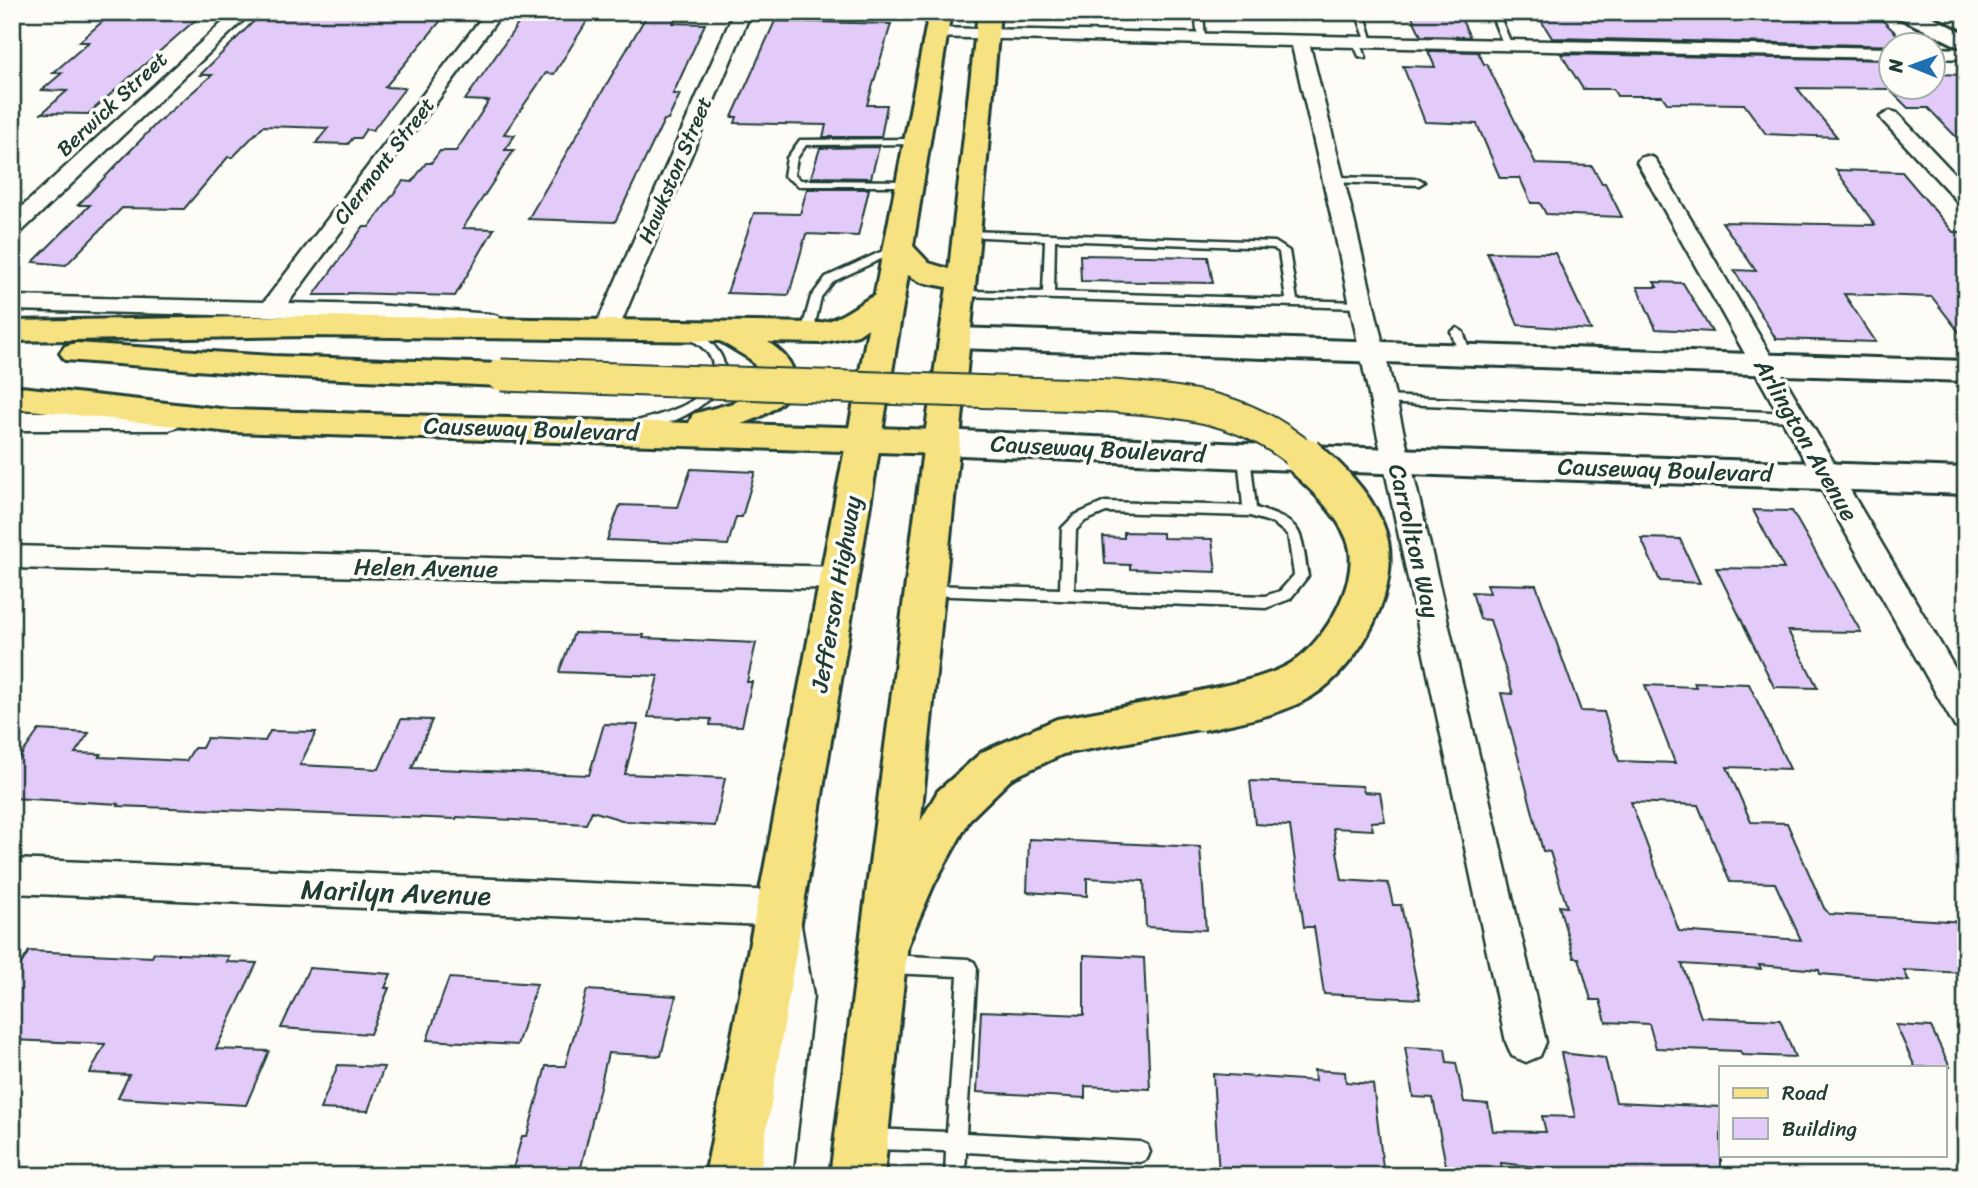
<svg xmlns="http://www.w3.org/2000/svg" width="1978" height="1188" viewBox="0 0 1978 1188" font-family="Sriracha,sans-serif">
<style>
.building{fill:#e2caf9;stroke:#1f3d34;stroke-width:2;fill-rule:evenodd}
.lines{fill:none;stroke-linecap:round;stroke-linejoin:round}
.service-casing{stroke:#1f3d34;stroke-width:5}
.minor-casing{stroke:#1f3d34;stroke-width:5}
.secondary-casing{stroke:#1f3d34;stroke-width:6}
.primary-casing{stroke:#1f3d34;stroke-width:6}
.trunk-casing{stroke:#1f3d34;stroke-width:6}
.service{fill:#fdfcf7;fill-rule:evenodd}
.minor{fill:#fdfcf7;fill-rule:evenodd}
.secondary{fill:#fdfcf7;fill-rule:evenodd}
.primary{fill:#f6e281;fill-rule:evenodd}
.trunk{fill:#f6e281;fill-rule:evenodd}
.trunk-bridge-far1-casing{stroke:#1f3d34;stroke-width:35;stroke-linecap:butt}
.trunk-bridge-casing{stroke:#1f3d34;stroke-width:45;stroke-linecap:butt}
.trunk-bridge-far1{stroke:#f6e281;stroke-width:31}
.trunk-bridge{stroke:#f6e281;stroke-width:39}
.labels{text-anchor:middle;stroke-width:7;stroke-linejoin:round;paint-order:stroke}
.far-street-label{font-size:21px;fill:#1f3d34;stroke:#fdfcf7}
.street-label{font-size:24px;fill:#1f3d34;stroke:#fdfcf7}
.near-street-label{font-size:28px;fill:#1f3d34;stroke:#fdfcf7}
</style>
<rect width="100%" height="100%" fill="#fdfcf7"/>
<filter id="ink" filterUnits="userSpaceOnUse"><feTurbulence type="fractalNoise" baseFrequency=".0143" numOctaves="2"/><feDisplacementMap in="SourceGraphic" scale="14" xChannelSelector="R" yChannelSelector="G"/><feConvolveMatrix kernelMatrix="1 2 1 2 8 2 1 2 1" color-interpolation-filters="sRGB"/></filter>
<g filter="url(#ink)">
<path class="building" d="M263 12H394L391 16 444 17 385 87 405 88 373 130 366 129 360 138H353L348 144 316 143 328 128 263 126 233 157H228L184 209 122 208 66 265 33 262 90 205H78L156 124 212 75H200Z
M1410 12H1458L1470 37 1421 36Z
M1577 12H1874L1909 46 1552 38 1537 14 1578 15Z
M648 13 678 14 673 23 705 24 673 94H680L668 120H664L615 222 528 219Z
M111 14 200 16 88 114 42 113 67 91 42 90 62 73H53L89 42H79Z
M525 14 591 15 554 74 546 73 504 134 515 135 505 150H514L463 228 494 229 455 296 348 293 346 295H314L363 227H369L403 181 412 182 426 163H431L440 151H456L489 101 465 100Z
M775 21 891 24 867 105H887L881 137H823L826 125 735 123 737 117H732Z
M1428 51 1478 52 1484 64H1487L1536 164 1592 166 1602 183H1605L1622 217 1546 214 1540 203H1531L1520 178H1500L1477 124 1425 122 1403 66 1435 67Z
M1561 54 1891 60V88H1933V69L1938 74 1966 75V147L1928 108H1908L1889 89 1797 88 1837 137 1766 134 1744 104 1667 103 1662 96H1617L1613 89H1583Z
M879 147 871 178 811 177 820 148Z
M1836 170 1902 172 1953 232H1966V341L1932 297 1844 294 1876 342 1776 339 1734 270 1756 271 1722 222 1875 225Z
M807 189H869L858 236 806 234 789 295 727 293 754 213 800 214Z
M1487 252 1555 253 1591 330 1518 325Z
M1080 255 1208 257 1213 283 1081 281Z
M1654 282 1683 283 1712 332 1656 329 1637 287H1657Z
M691 469 755 472 742 517H736L728 545 607 540 620 505 678 507Z
M1753 510 1792 511 1861 632 1788 631 1818 688 1774 687 1716 568 1784 569Z
M1124 532 1163 533V538L1212 539 1216 572 1130 569V565L1105 564 1103 537 1124 538Z
M1641 538 1680 539 1700 583 1660 581Z
M1487 584 1536 585 1581 711 1604 712 1619 761 1675 763 1645 685 1696 687 1694 682 1749 684 1790 769 1727 767 1751 822 1787 823 1824 908 1829 914 1966 922V973L1904 970 1909 981 1820 974 1819 970 1759 965 1761 969 1682 964 1701 1017 1780 1020 1795 1057 1742 1055 1740 1051 1656 1048 1649 1024 1606 1022 1600 1000H1591L1579 958H1574L1559 906 1567 907 1550 852 1543 851 1501 693 1513 694 1490 620 1480 619 1472 592 1490 593ZM1631 802 1698 805 1730 882 1775 883 1801 940 1679 931Z
M574 633 644 635 643 638 756 643 747 682H752L742 726 710 725 711 719 648 717 658 676 559 672Z
M401 719 432 720 412 768 589 775 604 724 638 725 625 774 725 778 715 826 625 821 592 811 586 824 457 817 456 819 118 806 119 804 12 798V768L39 730 89 733 75 753 101 754 99 757 186 761 194 748H202L207 738 265 741 270 731 316 732 300 765 379 769Z
M1250 781 1362 786 1364 792 1380 793 1385 821 1371 822 1373 830 1333 828 1342 880 1388 883 1393 905H1401L1420 999 1324 994 1314 927H1304L1290 826 1255 824Z
M1029 839 1200 847 1206 930 1146 927 1144 881 1087 878V896L1027 892Z
M29 951 152 957 154 953 229 956 227 962 257 963 216 1049 269 1051 246 1105 118 1098 129 1075 90 1073 105 1044 12 1040V979Z
M1084 955 1144 958 1150 1089 1085 1086V1098L977 1092 981 1011 1084 1015Z
M309 968 391 974 385 988H389L370 1034 281 1028Z
M449 978 537 984 517 1045 427 1040Z
M587 990 676 996 661 1056 608 1053 579 1176H511L522 1136H527L546 1066H565Z
M1896 1025 1931 1027 1950 1067H1915Z
M1405 1047 1445 1049 1447 1062 1456 1063 1464 1102 1488 1104 1493 1131 1546 1132 1542 1116 1575 1117 1561 1053 1605 1058 1616 1102 1721 1107V1176H1557L1556 1169 1501 1163 1503 1176H1448L1433 1098 1413 1097Z
M338 1065 384 1067 368 1111 320 1109Z
M1314 1070 1345 1072 1346 1082 1373 1084 1384 1176H1219L1213 1074 1315 1081Z"/>
<g class="lines">
<defs>
<path id="service" d="M1195 12H1203L1205 41 1198 39Z
M1356 12H1364L1374 45 1367 43Z
M1490 12H1498L1512 46 1511 48 1504 46Z
M1357 40 1361 43 1366 58 1359 56 1353 43Z
M916 139 919 140V144L806 145 797 158 794 175 801 180 909 181 914 184 912 186H799L784 176 787 158 800 140Z
M1334 177 1419 179 1424 182 1419 185 1331 182V178Z
M967 231 1275 242 1289 251 1297 300 1361 302 1367 305 1361 308 961 296 956 293 957 291 1043 292 1045 240 963 236V232ZM1055 240 1273 248 1279 252 1286 299 1054 292Z
M898 244 903 247 902 249 834 281 821 297 813 333 811 336H803L801 333 811 297 826 277Z
M1457 328 1463 332 1471 354 1469 357 1465 358 1459 354 1451 332Z
M688 329C700 333 711 341 718 351 749 394 660 435 630 429L628 426 630 423C655 416 711 405 713 371 715 353 698 343 684 336V330Z
M1383 396 1795 413 1801 417 1795 421 1379 403 1377 400 1379 397Z
M1244 452 1250 456 1256 508C1305 524 1300 529 1308 576L1290 599 1266 608 927 595 922 594 920 590 922 586 927 585 1060 589 1062 528 1075 515 1105 502 1243 506 1238 456ZM1106 512 1250 516 1273 523 1288 535 1294 575 1280 591 1265 596 1074 590 1076 530 1085 521Z
M889 955 968 959 974 962 977 968 966 1133 1140 1142 1147 1145 1150 1152 1147 1159 1140 1162 966 1152 965 1176H945L946 1151 870 1149 863 1146 860 1139 863 1132 870 1129 947 1132 958 976 889 973 883 970 880 964 883 958Z"/>
<path id="minor" d="M234 12H252L20 233 12 234V216Z
M486 12H503L288 303 375 305 490 314 498 316 502 321 498 326 490 328 375 319 12 310V296L264 302Z
M734 12H751L619 328 615 333 607 335 599 333 595 328Z
M936 28 1890 48V58L1310 46 1354 220 1546 1042 1540 1056 1526 1062 1512 1056 1506 1042 1332 220 1292 46 930 37 927 33 930 29Z
M1932 48 1966 49V59L1932 58Z
M1890 111 1897 113 1966 186V205L1959 203 1883 121 1880 117Z
M1647 156 1654 158 1657 162 1966 687V731L1955 727 1637 162 1640 158Z
M12 412H169L178 415 182 421 178 427 169 430H12Z
M12 546 839 567 849 570 854 578 849 586 839 589 12 568Z
M12 859 780 891 793 896 798 908 813 996 792 1176H750L775 996 764 925 12 893Z"/>
<path id="secondary" d="M1895 12H1923L1966 34V50L1898 17Z
M956 328 1966 361V381L956 348 945 345 940 338 945 331Z
M941 430 1244 444 1966 468V494L1244 468 941 454 929 450 924 442 929 434Z"/>
<path id="primary" d="M929 12H951L913 246 929 263 949 269 978 12H1000C967 401 923 788 884 1176H830L924 442 947 287 921 282 908 275 759 1176H705Z"/>
<path id="trunk" d="M890 290 901 292 905 299 901 306 858 335 820 343 768 342C820 377 786 410 741 424L941 430 953 434 958 442 953 450 941 454 230 432 12 408V386L230 410 689 423 693 414 733 403 759 389 762 375 750 359 720 341 310 336 12 341V321L310 316 820 323C848 318 863 296 890 290Z
M76 343 273 356 501 364 512 368 517 375 512 382 501 386 273 376 65 360 60 353 65 346Z
M1199 693 1214 699 1220 711 1214 723 1199 729 1063 754 1012 778 970 819 934 884 900 963 883 970 866 963 859 946 901 855 938 791 982 752 1057 719Z"/>
</defs>
<use href="#service" class="service-casing"/>
<use href="#minor" class="minor-casing"/>
<use href="#secondary" class="secondary-casing"/>
<use href="#primary" class="primary-casing"/>
<use href="#trunk" class="trunk-casing"/>
<use href="#service" class="service"/>
<use href="#minor" class="minor"/>
<use href="#secondary" class="secondary"/>
<use href="#primary" class="primary"/>
<use href="#trunk" class="trunk"/>
<defs>
<path id="trunk-bridge-far1" d="M501 375 1113 396C1188 402 1248 407 1306 459"/>
<path id="trunk-bridge" d="M1199 711C1233 703 1271 698 1301 680 1343 654 1385 580 1365 532 1353 502 1327 478 1304 457"/>
</defs>
<use href="#trunk-bridge-far1" class="trunk-bridge-far1-casing"/>
<use href="#trunk-bridge" class="trunk-bridge-casing"/>
<use href="#trunk-bridge-far1" class="trunk-bridge-far1"/>
<use href="#trunk-bridge" class="trunk-bridge"/>
</g>
</g>
<g class="labels">
<g class="far-street-label">
<text transform="translate(112 104) rotate(-43)" y="7">Berwick Street</text>
<text transform="translate(384 161) rotate(-53)" y="7">Clermont Street</text>
<text transform="translate(675 170) rotate(-67)" y="7">Hawkston Street</text>
</g>
<g class="street-label">
<text transform="translate(531 429) rotate(2)" y="8">Causeway Boulevard</text>
<text transform="translate(1806 440) rotate(60)" y="8">Arlington Avenue</text>
<text transform="translate(1098 449) rotate(3)" y="8">Causeway Boulevard</text>
<text transform="translate(1665 470) rotate(2)" y="8">Causeway Boulevard</text>
<text transform="translate(1414 541) rotate(77)" y="8">Carrollton Way</text>
<text transform="translate(426 568) rotate(1)" y="8">Helen Avenue</text>
<text transform="translate(836 594) rotate(-80)" y="8">Jefferson Highway</text>
</g>
<g class="near-street-label">
<text transform="translate(396 892) rotate(2)" y="10">Marilyn Avenue</text>
</g>
</g>
<rect width="1978" height="1188" fill="none" stroke="#fdfcf7" stroke-width="42"/>
<rect x="21" y="21" width="1936" height="1146" fill="none" stroke="#1f3d34" stroke-width="2.5" filter="url(#ink)"/>
<rect x="1719" y="1066" width="228" height="91" fill="#fdfcf7" stroke="#a4b0a9" stroke-width="2"/>
<rect x="1733" y="1088" width="35" height="10" fill="#f6e281" stroke="#a4b0a9" stroke-width="2"/>
<text x="1782" y="1100" font-size="21" fill="#1f3d34">Road</text>
<rect x="1733" y="1118" width="35" height="21" fill="#e2caf9" stroke="#a4b0a9" stroke-width="2"/>
<text x="1782" y="1136" font-size="21" fill="#1f3d34">Building</text>
<g transform="translate(1912 66) rotate(271)"><circle r="33" fill="#fdfcf7" stroke="#a4b0a9" stroke-width="2"/>
<path d="M0-5L12 26L0 18L-12 26Z" fill="#1f6fb2"/>
<text y="-10" font-size="19" font-weight="bold" text-anchor="middle" fill="#1f3d34">N</text>
</g>
</svg>
